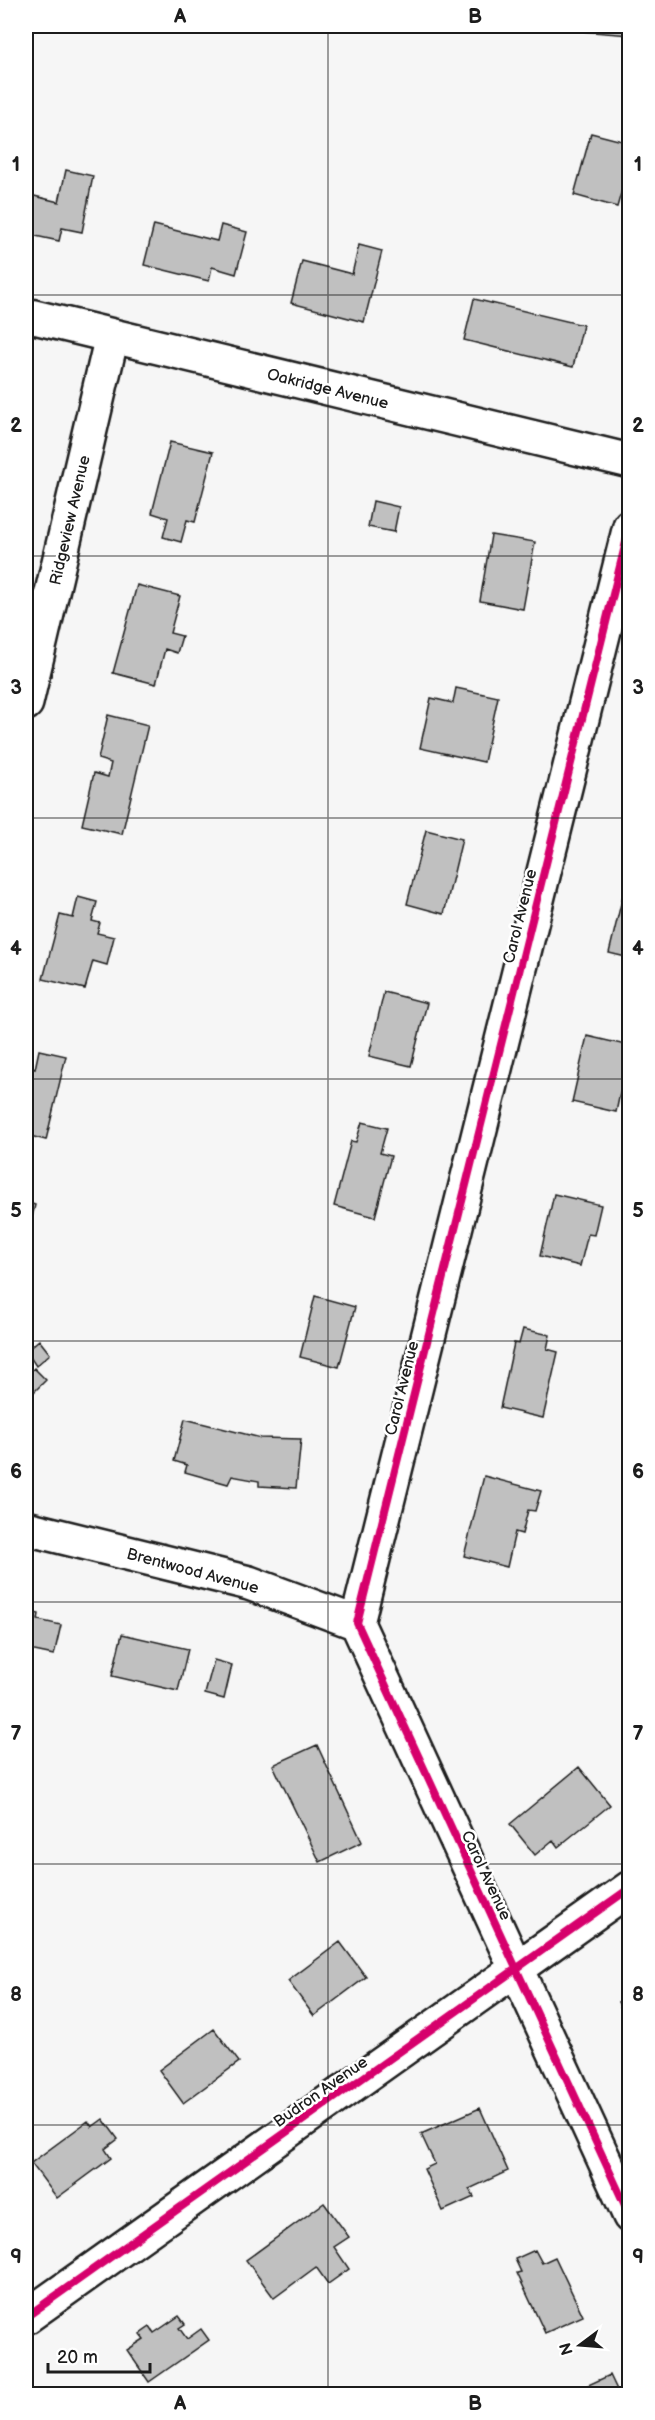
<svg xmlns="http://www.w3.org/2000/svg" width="655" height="2420" viewBox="0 0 655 2420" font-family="'Balsamiq Sans',sans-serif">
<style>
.building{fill:#c0c0c0;stroke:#1c1c1c;stroke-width:1.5}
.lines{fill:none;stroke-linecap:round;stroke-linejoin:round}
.street-casing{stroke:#1c1c1c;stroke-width:38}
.street{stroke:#fff;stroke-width:33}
.cycleway-casing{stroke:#fff;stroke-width:11}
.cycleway{stroke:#d6006c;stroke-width:8}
.grid{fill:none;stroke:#1c1c1c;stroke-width:1.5;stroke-opacity:0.55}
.labels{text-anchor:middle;stroke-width:5;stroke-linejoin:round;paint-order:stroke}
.street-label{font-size:16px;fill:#1c1c1c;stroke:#fff}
.neatline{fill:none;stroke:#1c1c1c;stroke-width:2}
.grid-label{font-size:20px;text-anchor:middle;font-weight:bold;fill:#1c1c1c}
</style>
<rect width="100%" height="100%" fill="#f6f6f6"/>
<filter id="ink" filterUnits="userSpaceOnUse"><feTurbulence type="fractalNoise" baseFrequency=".0167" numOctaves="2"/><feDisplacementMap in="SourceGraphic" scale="12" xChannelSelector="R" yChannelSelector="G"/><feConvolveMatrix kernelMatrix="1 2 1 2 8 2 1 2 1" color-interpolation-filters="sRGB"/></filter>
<g filter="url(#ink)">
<path class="building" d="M581 26H630V35L581 31Z
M591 133 630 143V162L617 207 574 195Z
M66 170 93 176 82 232 62 228 59 241 26 234V194L59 202Z
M154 225 217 241 221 225 247 232 236 274 212 267 209 281 144 265Z
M359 245 382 251 364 322 291 303 302 261 352 274Z
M474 299 583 325 573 367 464 340Z
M170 442 213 452 195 522 187 520 181 542 163 537 168 518 152 513Z
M373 501 399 507 394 532 368 527Z
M491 535 535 542 523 609 480 601Z
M137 585 180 596 170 633 182 636 177 653 165 649 156 684 113 673Z
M456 688 498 697 484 762 420 748 431 698 453 703Z
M108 715 148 725 122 834 82 825 94 773 108 777 111 763 98 759Z
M426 830 462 839 444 914 407 904Z
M624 891 630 892V958L609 953Z
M78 897 97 902 92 921 100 923 97 933 114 937 107 965 93 961 85 989 43 979 60 915 73 918Z
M384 992 427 1003 411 1066 369 1056Z
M587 1036 630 1046 616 1112 572 1102Z
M39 1050 66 1056 46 1140 26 1135V1067L35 1069Z
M362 1122 387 1128 380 1153 391 1156 375 1217 334 1206 351 1141 356 1142Z
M554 1194 601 1205 594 1235 588 1234 580 1266 540 1256Z
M26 1202 35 1205 26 1241Z
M315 1296 355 1307 339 1367 300 1357Z
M523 1329 550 1335 547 1349 558 1352 543 1418 500 1408 514 1343 519 1344Z
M39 1340 50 1354 36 1366 26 1351Z
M34 1368 46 1380 33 1393 26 1385V1376Z
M185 1419 261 1438 301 1439 296 1488 259 1486V1481L232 1476 228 1484 185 1472 187 1465 174 1461Z
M484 1476 541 1491 535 1511 528 1510 522 1534 515 1532 507 1567 464 1556Z
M26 1611 39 1614 38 1620 61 1625 54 1655 30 1650 29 1653H26Z
M122 1634 188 1649 178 1691 112 1676Z
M214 1660 232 1665 224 1699 205 1694Z
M317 1745 362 1842 320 1862 273 1765Z
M579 1767 610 1805 558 1847 553 1840 535 1855 510 1824Z
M340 1942 366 1977 314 2016 288 1981Z
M630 1997V2026L618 2002Z
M214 2029 239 2062 183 2103 159 2070Z
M480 2108 508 2171 469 2189 474 2197 443 2211 424 2169 435 2164 421 2134Z
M103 2119 118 2139 105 2149 111 2158 57 2198 31 2163 88 2121 92 2127Z
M324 2203 349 2237 334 2247 349 2269 328 2284 316 2267 274 2298 246 2260Z
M535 2250 542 2263 555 2257 583 2316 545 2333 517 2273 521 2272 515 2259Z
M179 2316 185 2324 179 2328 187 2339 201 2329 209 2340 149 2382 127 2350 144 2339 140 2334 150 2327 154 2333Z
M610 2375 619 2394H574L573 2392Z"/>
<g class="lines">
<defs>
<path id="street" d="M26 315 630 461
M630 526 357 1623 630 2216
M26 703 112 336
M26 1528 249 1583 357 1623
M26 2317 630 1888"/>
</defs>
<use href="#street" class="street-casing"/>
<use href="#street" class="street"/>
<defs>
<path id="cycleway" d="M630 526 357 1623 630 2216
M26 2317 630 1888"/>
</defs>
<use href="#cycleway" class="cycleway-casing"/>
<use href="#cycleway" class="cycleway"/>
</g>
</g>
<path class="grid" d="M328 26V2394M26 295H630M26 556H630M26 818H630M26 1079H630M26 1341H630M26 1602H630M26 1864H630M26 2125H630"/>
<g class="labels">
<g class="street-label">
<text transform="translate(328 388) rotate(14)" y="6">Oakridge Avenue</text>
<text transform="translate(69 520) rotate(-77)" y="6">Ridgeview Avenue</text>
<text transform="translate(519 916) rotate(-76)" y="6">Carol Avenue</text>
<text transform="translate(401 1388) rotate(-76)" y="6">Carol Avenue</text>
<text transform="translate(193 1570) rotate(15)" y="6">Brentwood Avenue</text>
<text transform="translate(487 1875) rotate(65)" y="6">Carol Avenue</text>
<text transform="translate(320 2091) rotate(-35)" y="6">Budron Avenue</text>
</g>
</g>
<rect width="655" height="2420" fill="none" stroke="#fff" stroke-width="66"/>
<g transform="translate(580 2345) rotate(254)" stroke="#ffffff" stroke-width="4.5" paint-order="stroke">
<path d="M0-4.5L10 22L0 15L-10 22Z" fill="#1c1c1c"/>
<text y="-9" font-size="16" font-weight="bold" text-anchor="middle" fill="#1c1c1c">N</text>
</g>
<path d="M48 2363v9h102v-9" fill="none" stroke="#1c1c1c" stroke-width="3"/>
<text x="57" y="2363" font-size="18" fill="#1c1c1c" stroke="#ffffff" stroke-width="4.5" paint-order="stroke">20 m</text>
<rect x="33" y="33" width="589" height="2354" class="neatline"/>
<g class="grid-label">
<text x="180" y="23">A</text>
<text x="475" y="23">B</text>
<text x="16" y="171">1</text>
<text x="638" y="171">1</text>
<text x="16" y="432">2</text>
<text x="638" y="432">2</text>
<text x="16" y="694">3</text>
<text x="638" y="694">3</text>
<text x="16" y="955">4</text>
<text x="638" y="955">4</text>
<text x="16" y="1217">5</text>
<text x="638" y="1217">5</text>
<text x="16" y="1478">6</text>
<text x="638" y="1478">6</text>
<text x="16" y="1740">7</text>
<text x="638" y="1740">7</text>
<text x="16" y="2001">8</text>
<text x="638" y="2001">8</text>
<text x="16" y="2263">9</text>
<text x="638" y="2263">9</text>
<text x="180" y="2410">A</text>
<text x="475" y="2410">B</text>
</g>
</svg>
